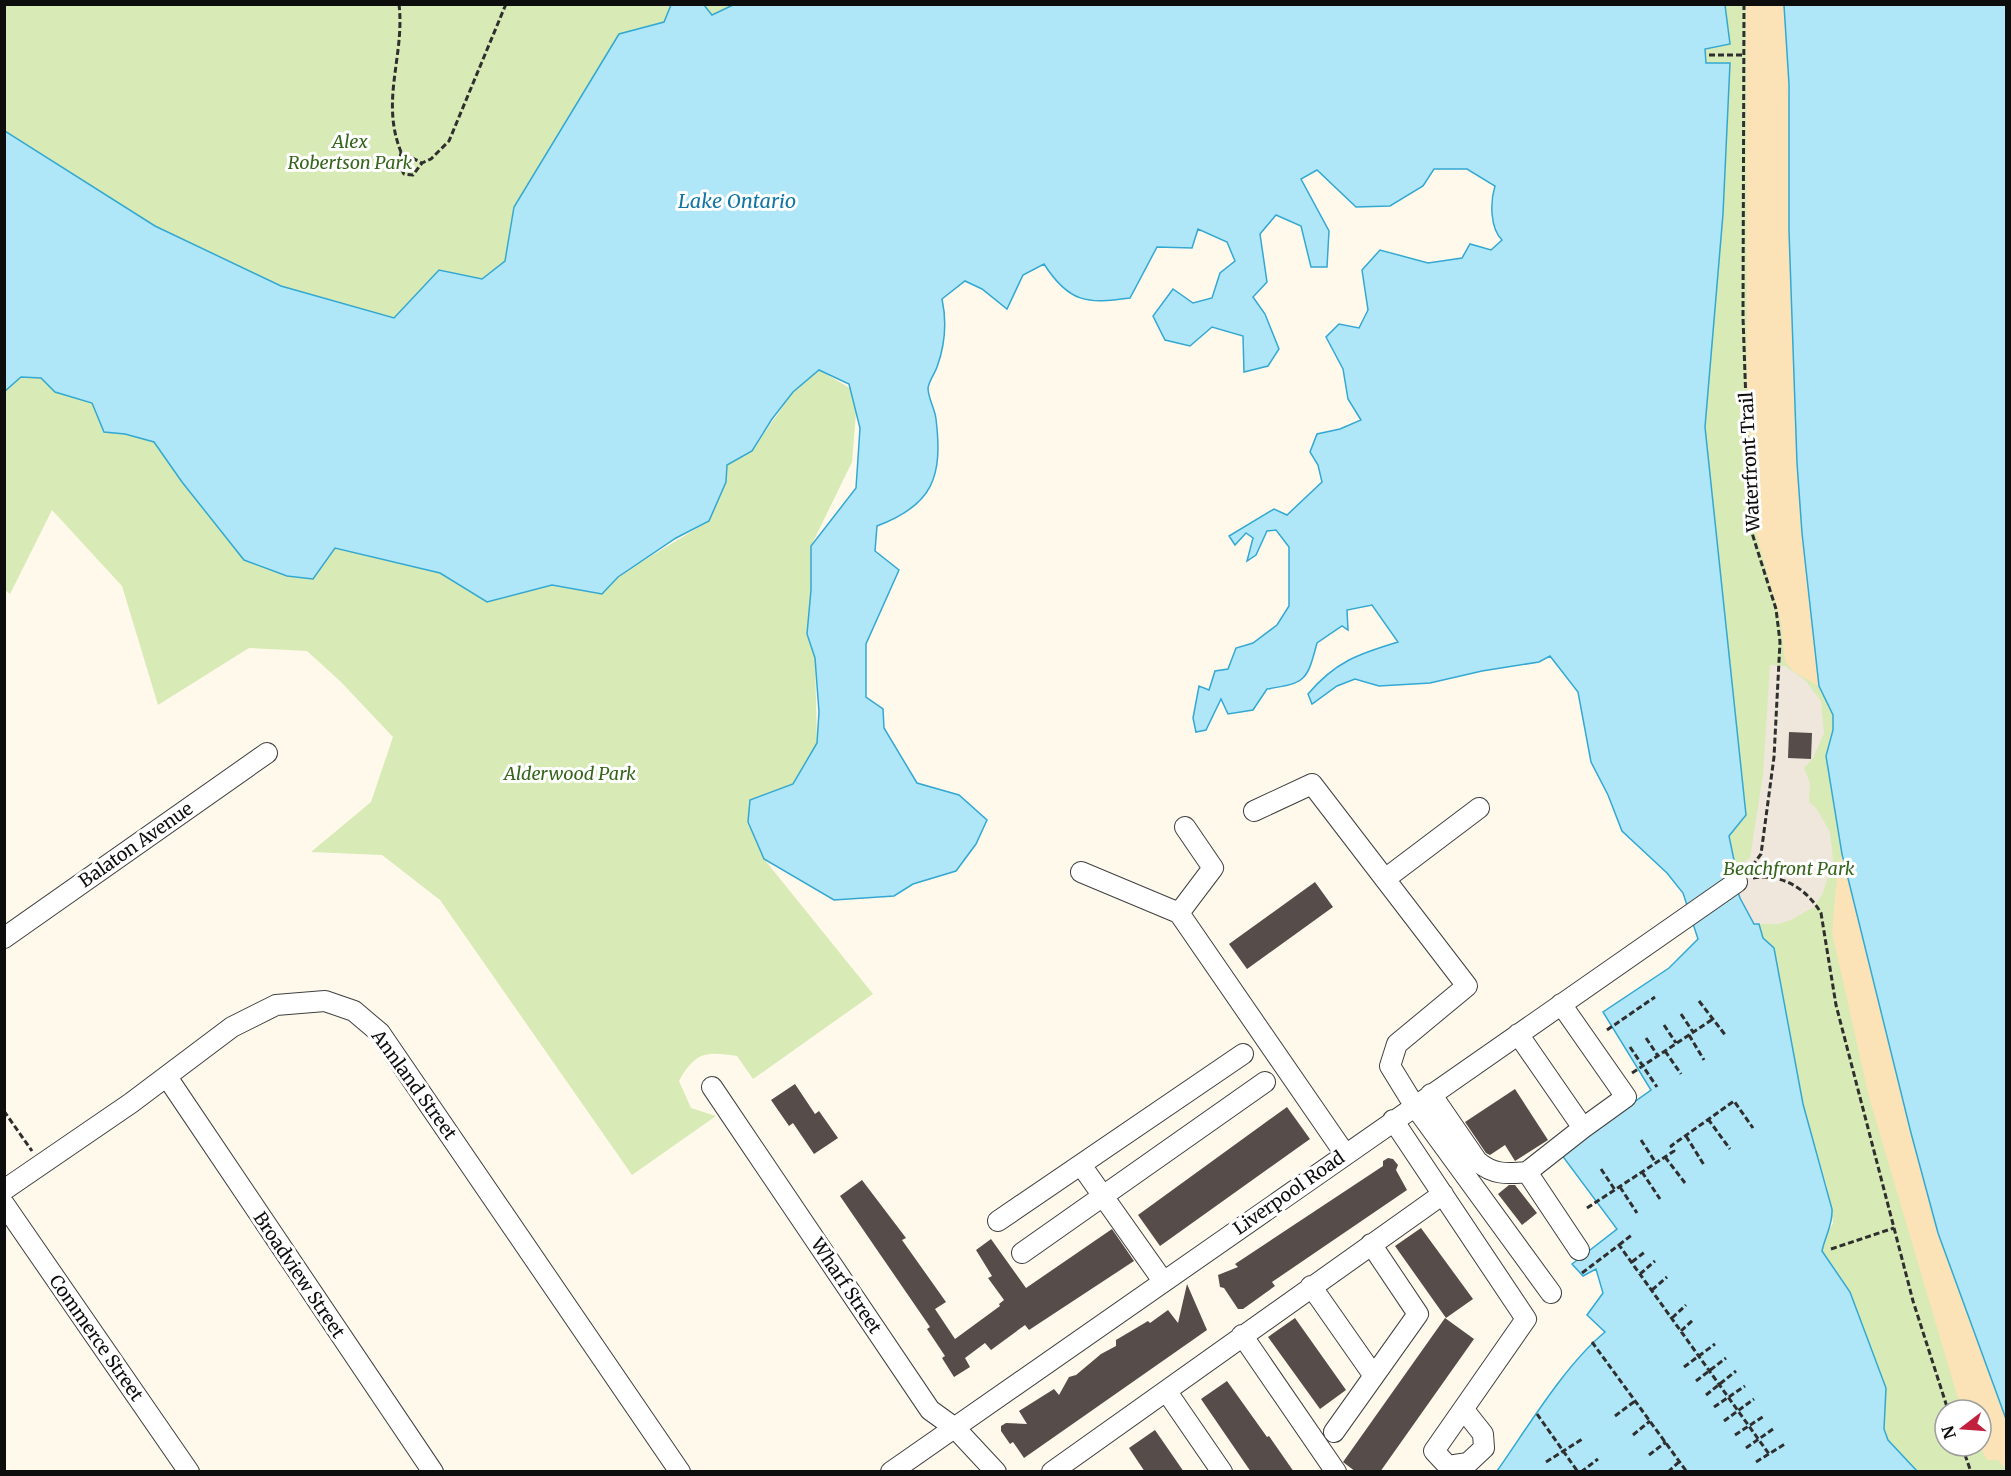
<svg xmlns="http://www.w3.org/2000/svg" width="2011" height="1476" viewBox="0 0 2011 1476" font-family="Merriweather,serif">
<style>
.green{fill:#d8eab5;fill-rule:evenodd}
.sand{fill:#fce3b7}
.plaza{fill:#efe7db}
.water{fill:#afe7f8;stroke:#33a8d2;stroke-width:1.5}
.building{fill:#564c49}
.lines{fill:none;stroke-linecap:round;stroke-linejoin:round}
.minor-casing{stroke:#404040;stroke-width:22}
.path{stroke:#2f2f2f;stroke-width:3;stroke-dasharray:6 3;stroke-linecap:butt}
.minor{stroke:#fff;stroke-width:20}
.labels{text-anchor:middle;stroke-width:6;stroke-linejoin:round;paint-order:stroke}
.park-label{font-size:18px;font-style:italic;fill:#35661b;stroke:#fff}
.street-label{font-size:18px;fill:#0d0d0d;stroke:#fff}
.water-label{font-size:20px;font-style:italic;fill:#1277a2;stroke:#fff}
</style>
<rect width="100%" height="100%" fill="#fff9ec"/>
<path class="green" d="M4 5H741L563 199 443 346 165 250 62 168 5 131Z
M1725 5H1784L1802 533 1819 686 1833 715V730L1826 756 1837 825 1938 1233 2006 1419V1471H1917L1888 1440 1884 1429 1886 1388 1850 1292 1822 1251 1824 1239 1833 1223 1827 1187 1803 1104 1771 947C1749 929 1738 892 1729 865L1734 860 1729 836 1746 815 1705 427 1723 214 1730 63H1706L1705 49 1730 44ZM1945 1410H1981V1446H1945Z
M819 370 850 388 856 413 852 462 811 546V590L807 634 815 658 817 743 793 784 750 800 748 822 764 859 873 994 753 1079 737 1056C706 1051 695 1052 679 1081L691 1108 716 1116 632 1175 440 900 382 855 311 852 371 802 393 737 341 682 307 651 249 648 158 705 122 586 52 510 10 594 5 590V391L21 377 41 378 55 392 92 403 104 432 128 434 154 442 334 548 440 573 487 602 553 585 602 594 618 576 709 521 727 465 752 451 793 392Z"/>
<path class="sand" d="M1746 5H1784L1787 31C1792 175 1790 319 1797 463 1801 538 1811 612 1819 686L1794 672 1785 661 1781 622 1755 530 1747 385Z
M1842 854 1911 1133 1938 1233 2006 1419V1469L1998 1460H1987L1980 1446 1981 1410H1964L1957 1395 1869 1097 1832 932 1838 866Z"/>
<path class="plaza" d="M1770 665 1785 666 1805 680 1821 701 1824 733 1813 758 1804 768 1810 783 1809 802 1816 808 1830 832 1833 860 1823 893 1814 907 1791 920 1778 924H1754L1740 898 1731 871 1750 858 1763 775Z"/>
<path class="water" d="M735 4 1725 5 1730 44 1705 49 1706 63H1730L1723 214 1705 427 1746 815 1729 836 1734 860 1729 865 1740 898 1754 924H1759L1763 938 1774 948 1803 1104 1832 1209C1833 1225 1825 1236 1822 1251L1850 1292 1886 1388 1884 1429 1888 1440 1917 1471H1497C1528 1427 1564 1366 1605 1332L1587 1315 1603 1293 1596 1269 1583 1276 1572 1264 1617 1229 1561 1154 1651 1090 1603 1012 1669 968 1698 939 1683 893 1667 873 1622 831 1608 795 1591 762 1578 692 1550 656 1539 662 1482 671 1430 683 1379 686 1355 679 1337 686 1312 704 1308 694C1335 662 1358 654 1398 642L1372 605 1347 610 1348 630 1342 626 1317 643C1307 681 1306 683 1267 689L1253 710 1228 714 1221 699 1206 730 1196 732 1193 718 1199 686 1209 690 1215 671 1228 669 1236 648 1253 643 1277 625 1289 606V547L1276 530 1267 531 1256 555 1247 561 1253 538 1246 533 1235 545 1229 536 1274 509 1287 515 1322 482 1318 465 1310 452 1317 434 1340 429 1361 420 1348 399 1343 369 1326 337 1339 324 1359 328 1368 310 1362 270 1380 250 1428 263 1462 258 1470 244 1491 250 1502 240C1490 228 1490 202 1495 186L1467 169H1434L1423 186 1390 206 1356 207 1317 170 1301 179 1329 231 1327 267H1311L1301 226 1276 215 1260 234 1267 282 1253 297 1265 314 1279 349 1268 366 1244 372 1243 336 1212 327 1190 346 1165 340 1153 316 1173 289 1193 303 1212 298 1220 273 1235 261 1227 242 1198 229 1192 248 1157 247 1130 298C1087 304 1069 303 1044 264L1023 275 1007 309 982 289 965 281 942 299C947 322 945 345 937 367 935 373 929 381 928 388 928 398 935 409 936 419 943 477 933 505 877 526L875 551 899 570 866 644V697L883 709 884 728 917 783 959 795 987 820 976 844 956 871 913 884 894 896 834 900 764 859 748 822 750 800 793 784 817 743 819 712 815 658 807 634 811 590V546L856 488 860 428 849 384 819 370 793 392 772 419 752 451 727 465 726 482 709 521 676 538 618 577 602 594 552 585 487 602 440 573 335 548 313 579 287 576 244 560 182 482 154 442 125 434 104 432 92 403 55 392 41 378 21 377 5 391V131L155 226 281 286 394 318 439 270 482 279 505 261 514 207 619 34 664 22 671 5H704L712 15Z
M1784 5H2006V1419L1938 1233 1911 1133 1842 854 1826 756 1833 730V715L1819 686 1802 533 1797 463 1789 231V84Z"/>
<path class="building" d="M1789 732 1812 733 1811 759 1788 758Z
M1315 882 1333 907 1247 969 1229 944Z
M795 1084 815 1114 819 1111 838 1138 814 1154 793 1123 789 1126 771 1100Z
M1515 1089 1548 1140 1515 1161 1505 1145 1490 1155 1486 1153 1465 1122Z
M1287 1107 1310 1139 1160 1246 1138 1215Z
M1388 1158 1393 1159 1398 1165 1396 1170 1407 1190 1272 1282 1275 1286 1243 1309H1238L1224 1288 1220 1287 1218 1275 1238 1267 1235 1264 1383 1166V1161Z
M862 1180 906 1238 902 1240 946 1302 935 1309 955 1339 1000 1306 999 1304 1004 1300 988 1278 992 1276 976 1250 991 1239 1026 1288 1112 1229 1134 1261 1029 1330 1025 1325 991 1350 985 1343 965 1358 970 1367 954 1377 942 1358 945 1356 927 1329 930 1327 840 1196Z
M1509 1185H1515L1537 1213 1522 1225 1498 1194Z
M1421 1228 1473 1299 1446 1318 1395 1246Z
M1187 1284 1207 1330 1024 1458 1013 1442 1010 1444 1001 1431V1426L1006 1423 1027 1424 1019 1411 1054 1389 1059 1395 1069 1377 1076 1375 1101 1354 1116 1346V1340L1148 1321 1150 1323 1168 1310 1178 1323Z
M1295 1318 1346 1390 1320 1409 1268 1337Z
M1445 1318 1474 1339 1380 1472H1356L1343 1462Z
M1227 1381 1267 1437 1269 1436 1294 1472H1251L1201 1399Z
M1155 1430 1184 1472H1145L1129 1448Z"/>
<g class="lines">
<defs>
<path id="minor" d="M1254 811 1312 784 1467 986 1397 1044 1390 1066 1414 1105 1551 1293
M1081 872 1179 913 1345 1154
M1385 879 1479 808
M1179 913 1213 868 1185 827
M4 938 267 753
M1518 1034 1583 1128 1626 1097 1561 1004
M167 1077 433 1472
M712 1087 930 1410 955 1428 996 1472
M1431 1094 1477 1161C1493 1175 1507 1174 1527 1172
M1393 1120 1526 1319 1434 1451 1448 1466 1468 1463 1484 1448 1483 1434 1464 1410
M1081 1165 1163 1281
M4 1190 131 1103 232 1027 276 1005 325 1001 354 1011 380 1033 680 1472
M4 1204 189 1472
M998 1221 1243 1054
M1579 1250 1527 1172 1583 1128
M1022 1253 1265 1082
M1311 1286 1374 1376
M1242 1335 1336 1472
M1167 1392 1222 1472
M1334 1432 1418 1314 1371 1244
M891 1472 1737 882
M1052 1472 1443 1194"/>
</defs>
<use href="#minor" class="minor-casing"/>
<path class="path" d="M399 4C405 56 380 100 401 152L422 163 431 159 449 141 506 4
M1744 4 1743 317 1750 518 1752 533 1776 609 1780 642 1774 757 1761 854 1750 869
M1709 55H1744
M401 152 399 165 404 174 413 175 422 163
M1753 878C1782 873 1807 889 1821 913L1836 1005 1913 1301 1948 1410
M1699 1001 1726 1036
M1681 1014 1693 1032
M1664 1025 1676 1043
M1607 1030 1655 997
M1689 1035 1704 1060
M1646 1038 1658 1056
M1630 1047 1657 1087
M1665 1051 1681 1074
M1632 1073 1713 1019
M4 1111 32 1151
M1708 1119 1730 1149
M1686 1136 1704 1165
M1641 1140 1656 1163
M1665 1157 1685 1183
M1601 1169 1615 1190
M1642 1172 1660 1199
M1620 1187 1637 1213
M1587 1208 1674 1151 1671 1146 1734 1101 1753 1128
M1619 1245 1633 1234
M1831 1249 1894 1228
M1632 1262 1646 1251
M1582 1273 1619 1245 1769 1454
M1640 1274 1655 1261
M1652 1290 1667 1277
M1672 1318 1686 1305
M1681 1331 1694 1319
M1592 1342 1687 1472
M1684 1367 1715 1344
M1696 1381 1726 1358
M1706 1395 1736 1371
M1714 1407 1745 1386
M1537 1414 1578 1472
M1615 1416 1635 1401
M1724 1421 1754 1399
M1633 1435 1650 1421
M1735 1435 1764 1416
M1962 1446 1971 1472
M1746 1448 1773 1429
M1649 1455 1666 1442
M1546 1462 1584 1438
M1756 1462 1785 1444
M1581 1472 1598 1459
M1668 1472 1680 1461"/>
<use href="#minor" class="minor"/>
</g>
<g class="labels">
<g class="park-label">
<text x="350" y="148">Alex<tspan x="350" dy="21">Robertson Park</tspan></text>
<text x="570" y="780">Alderwood Park</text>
<text x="1789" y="875">Beachfront Park</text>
</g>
<g class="street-label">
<text transform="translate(1750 462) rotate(-93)" y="6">Waterfront Trail</text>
<text transform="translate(136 845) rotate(-35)" y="6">Balaton Avenue</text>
<text transform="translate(414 1085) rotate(54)" y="6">Annland Street</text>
<text transform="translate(1289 1193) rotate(-35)" y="6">Liverpool Road</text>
<text transform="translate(299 1275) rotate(56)" y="6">Broadview Street</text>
<text transform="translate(846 1286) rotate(56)" y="6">Wharf Street</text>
<text transform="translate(96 1338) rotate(55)" y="6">Commerce Street</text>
</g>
<g class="water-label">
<text x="737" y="208">Lake Ontario</text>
</g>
</g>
<rect width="2011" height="1476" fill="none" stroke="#0d0d0d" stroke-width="12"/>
<g transform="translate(1963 1428) rotate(253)"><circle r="28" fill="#ffffff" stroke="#9e9e9e" stroke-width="1.5"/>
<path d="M0-4.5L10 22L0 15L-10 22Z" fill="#c1203e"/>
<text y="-9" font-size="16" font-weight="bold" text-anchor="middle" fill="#0d0d0d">N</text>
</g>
</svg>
